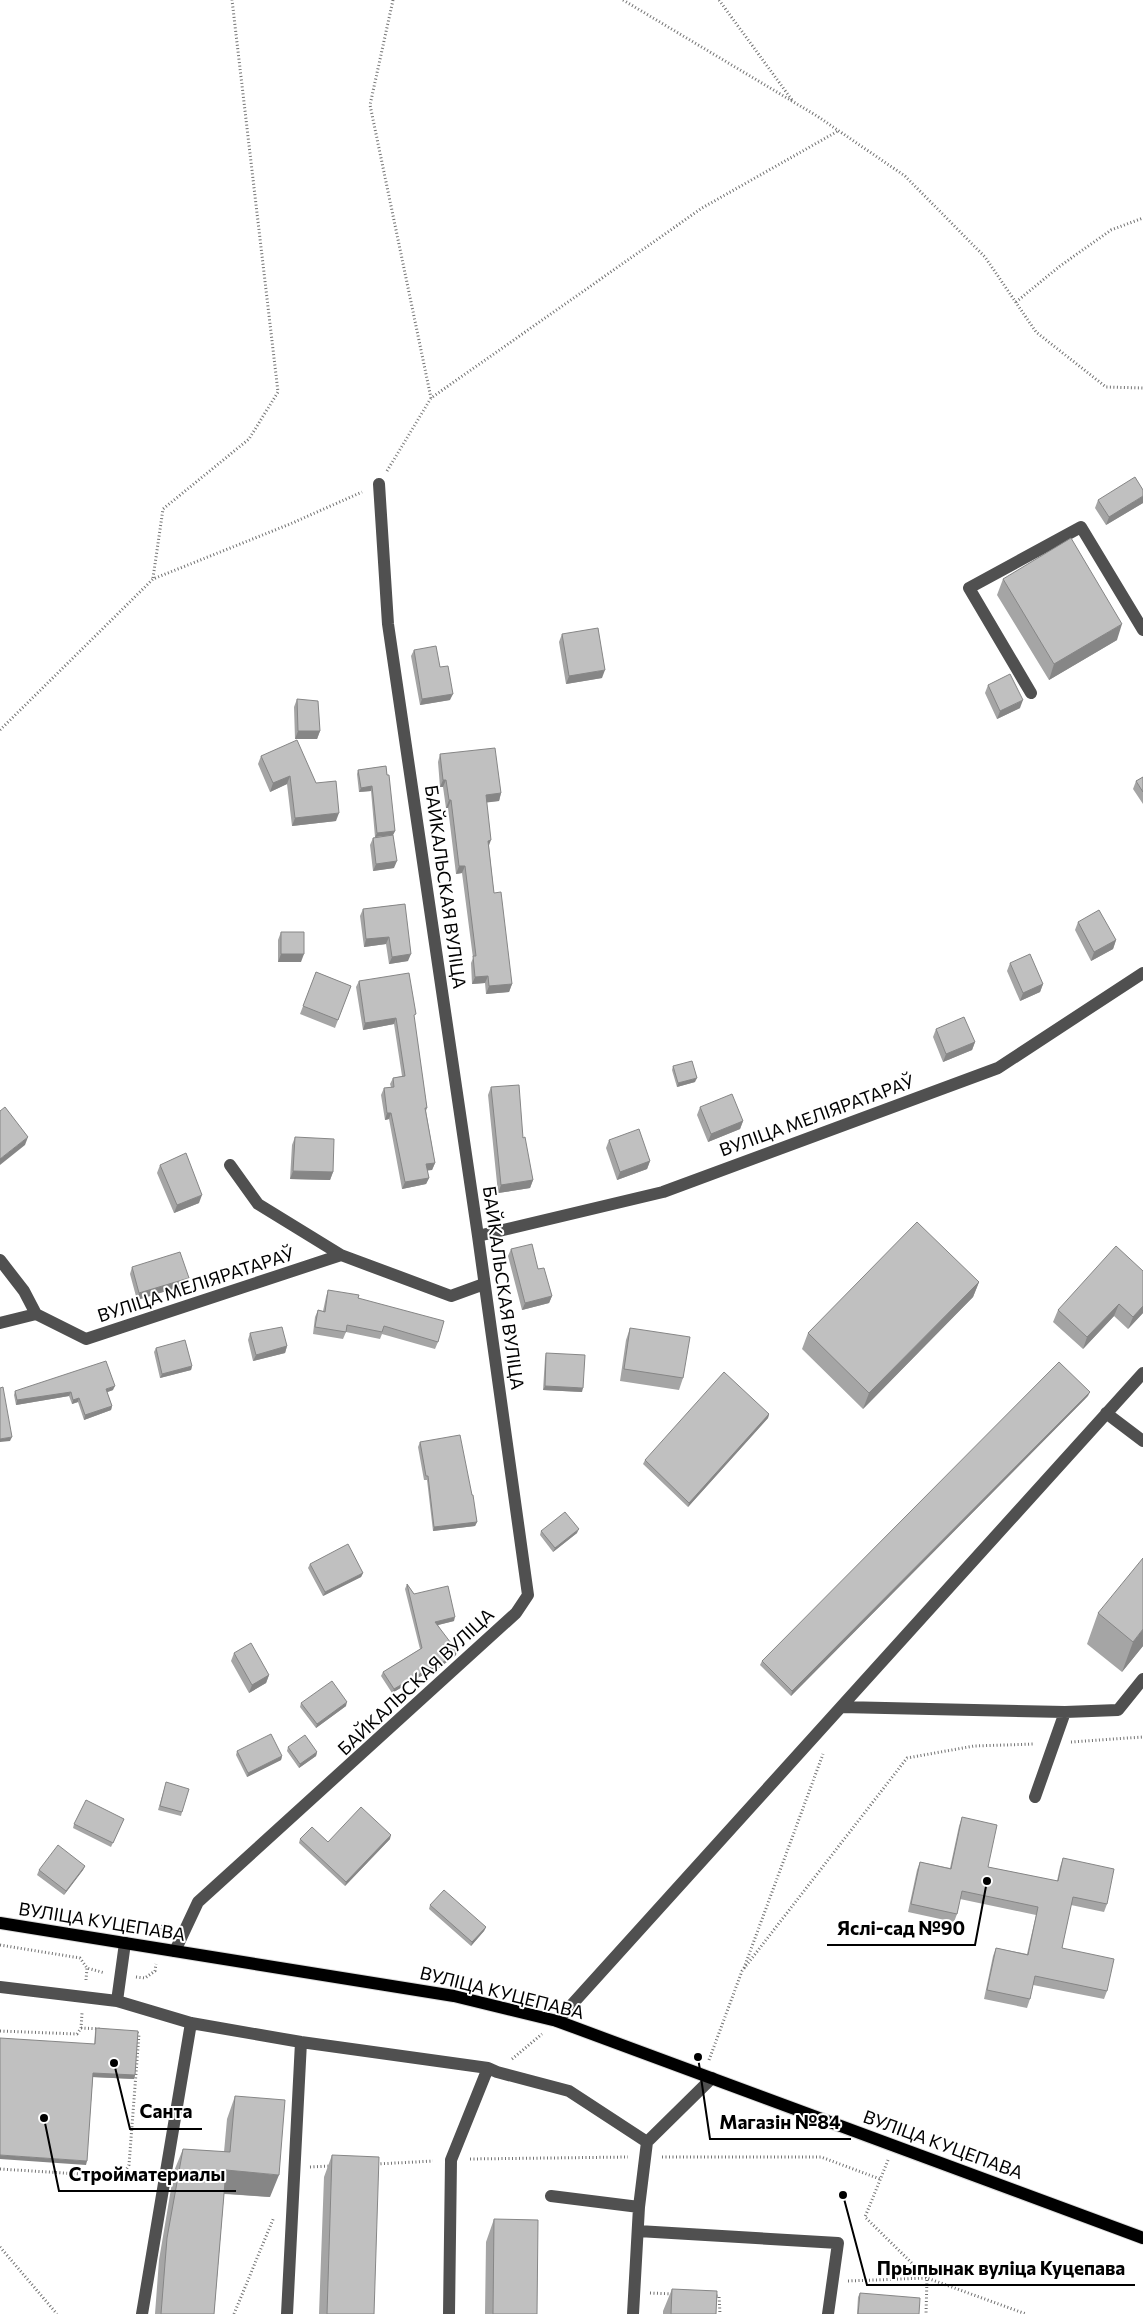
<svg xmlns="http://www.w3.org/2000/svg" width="1143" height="2314" viewBox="0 0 1143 2314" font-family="Commissioner,sans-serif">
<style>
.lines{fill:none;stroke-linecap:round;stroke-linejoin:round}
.major-casing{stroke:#dbdbdb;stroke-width:14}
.path{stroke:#727272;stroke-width:3;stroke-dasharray:1 2.5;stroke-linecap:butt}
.minor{stroke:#505050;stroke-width:12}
.major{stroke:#000;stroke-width:12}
.wall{fill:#a5a5a5}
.shaded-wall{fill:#868686}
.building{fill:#c0c0c0;stroke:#868686}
.labels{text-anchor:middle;stroke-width:4;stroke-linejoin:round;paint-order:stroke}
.street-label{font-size:18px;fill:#000;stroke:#fff}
.leader{fill:none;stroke:#000;stroke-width:2}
.callout-dot{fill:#000;stroke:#fff;stroke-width:2}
.callout-label{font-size:19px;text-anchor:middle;font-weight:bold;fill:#000;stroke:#fff;stroke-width:4;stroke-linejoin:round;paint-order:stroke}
</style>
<rect width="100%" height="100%" fill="#fff"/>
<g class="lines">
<defs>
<path id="major" d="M0 1923 454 1996 557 2021 1143 2238"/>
</defs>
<use href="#major" class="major-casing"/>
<path class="path" d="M393 0 370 105 431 398
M623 0 817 116 905 176 985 257 1036 332 1106 387 1143 388
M719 0 792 100
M1016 302 1060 266 1111 230 1143 218
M387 471 431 398 702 208 838 131
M153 578 163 509 249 439 278 392 232 0
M0 730 153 579 290 524 362 492
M1071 1742 1143 1737
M161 1933 163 1924 168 1925
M0 1945 80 1958 87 1968 105 1973
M744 1968 823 1754
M136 1977 145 1978 155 1971 156 1964
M86 1980 87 1968
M81 2028 100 2029
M0 2031 77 2034 81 2028 82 2013
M512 2059 542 2034
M709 2060 742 1971 907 1758 974 1746 1035 1744
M662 2157H821L880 2179
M470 2159 628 2157
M888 2160 865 2217 927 2278 926 2314
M377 2164 433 2161
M310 2167 331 2166
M0 2169 112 2176C121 2175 125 2173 129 2165L139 2034 136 2032
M0 2247 57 2314
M848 2281 927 2278 1026 2314
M650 2293 674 2294
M713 2296H719L720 2314
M234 2314 274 2217"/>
<path class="minor" d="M1031 693 969 588 1081 527 1143 630
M230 1165 258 1204 341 1255 451 1296 484 1284
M478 1236 663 1192 998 1068 1143 973
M0 1260 24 1291 36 1314 86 1339 341 1255
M0 1323 36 1314
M1106 1413 1143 1441
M841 1707 1065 1712 1118 1710 1143 1679
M1035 1797 1065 1712
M125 1943 117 2001 191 2023 301 2042 488 2068
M175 1951 198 1902 516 1613 528 1595 478 1236 388 624 379 484
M0 1987 117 2001
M557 2021 1143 1373
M551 2196 639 2207
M638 2231 838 2243 828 2314
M142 2314 191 2023
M287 2314 301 2042
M449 2314 451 2160 488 2068 497 2072 569 2091 647 2142
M633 2314 639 2207 647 2142 712 2078"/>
<use href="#major" class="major"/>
</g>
<path class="wall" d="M1098 500 1143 503 1106 525 1095 508Z
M1003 579 1117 640 1049 680 997 595Z
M562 634 602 678 566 684 559 642Z
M414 650 440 667 450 700 420 705 411 656Z
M988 685 1020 708 997 719 985 693Z
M297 699 320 731 317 739H295L294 707Z
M440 754 501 793 499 801 486 802 489 847 494 893 512 984 509 992 486 994 485 983 472 984 471 963 473 958 462 873 456 874 448 808H446L443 787H440L438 762Z
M261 756 316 783 336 821 292 826 287 784 270 792 258 764Z
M386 766 395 831 393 835 394 868 373 871 370 845 373 838 392 835 375 837 371 791 359 792 357 774 358 770Z
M1143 777V804L1133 789 1136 781Z
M405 904 408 961 389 964 386 944 364 947 360 916 363 909Z
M1078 922 1116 940 1113 949 1091 961 1075 930Z
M281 932 301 962H278V940Z
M1010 963 1043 984 1040 992 1020 1001 1007 971Z
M316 972 351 986 335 1028 300 1014Z
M359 981 414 1018 427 1108 426 1111 435 1163 432 1170H427L429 1178 426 1184 402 1189 389 1119 385 1120 381 1095 384 1088 391 1087 390 1084 393 1078 402 1076 394 1024 363 1030 356 987Z
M936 1029 975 1042 972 1050 943 1062 933 1037Z
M673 1066 695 1082 677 1087 672 1070Z
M491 1087 523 1138 533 1180 530 1188 498 1193 488 1095Z
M700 1107 743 1121 740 1129 708 1142 697 1115Z
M295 1137 333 1172 330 1180 290 1179 292 1145Z
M609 1140 650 1161 647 1169 617 1180 606 1148Z
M160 1165 199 1203 174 1213 157 1173Z
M511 1249 538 1269 552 1296 549 1303 522 1310 508 1256Z
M132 1267 186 1285 137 1300 130 1274Z
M1143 1271V1313L1128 1329 1114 1316 1083 1349 1053 1322 1058 1310Z
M979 1282 973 1297 863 1409 802 1349 808 1333Z
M328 1290 358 1298 438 1342 435 1349 382 1334 380 1339 346 1332 343 1339 313 1334 315 1317 318 1310 323 1311 326 1297Z
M630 1328 683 1378 679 1390 620 1381 626 1340Z
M250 1333 287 1346 285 1353 253 1361 248 1340Z
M156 1348 192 1366 191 1370 160 1378 154 1352Z
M546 1353 582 1392 543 1390 545 1358Z
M113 1390 107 1392 112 1406 111 1410 84 1420 78 1402 72 1404 69 1396 16 1405 14 1395 15 1391Z
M1088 1396 791 1696 760 1665 762 1661Z
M769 1414 768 1418 688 1507 643 1464 645 1460Z
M420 1442 472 1495 477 1522 475 1526 433 1531 427 1480H424L418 1447Z
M541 1531 577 1533 553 1552 540 1535Z
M310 1564 363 1573 361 1577 323 1596 308 1568Z
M407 1584 414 1594 454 1621 438 1625 456 1655 435 1671 433 1669 392 1693 381 1676 383 1672 420 1649 405 1589Z
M1098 1613 1143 1646 1122 1672 1087 1644Z
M234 1653 269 1675 266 1683 249 1693 231 1661Z
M301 1703 346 1706 316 1728 300 1707Z
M288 1747 317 1752 316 1756 299 1768 287 1751Z
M237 1751 282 1756 281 1760 247 1777 236 1755Z
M165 1786 182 1812 181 1816 158 1810Z
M962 1817 988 1867 1057 1881 1060 1867 1063 1858 1107 1904 1104 1912 1071 1905 1062 1948 1107 1991 1104 1999 1033 1985 1030 1999 1027 2008 984 1999 993 1956 996 1948 1027 1954 1036 1915 960 1899 957 1914 954 1922 908 1912 917 1870 920 1862 950 1868 959 1826Z
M124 1819 111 1847 73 1828 74 1824Z
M300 1839 328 1842 390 1839 345 1886 299 1843Z
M85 1866 83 1870 64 1895 37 1875 39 1870Z
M430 1905 486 1927 484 1931 471 1946 429 1909Z
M96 2028 135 2075 134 2079 93 2077 86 2165 95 2032Z
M235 2096 270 2197 224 2194 214 2314H155L159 2260 174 2171 183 2149 224 2152 227 2119Z
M332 2155 374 2314H319L324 2177Z
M494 2219 537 2314H485L486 2242Z
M672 2289 716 2314H663V2311Z
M860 2293 919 2314H857L858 2297Z"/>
<path class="shaded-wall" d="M1143 496V503L1106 525 1109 517Z
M1122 624 1117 640 1049 680 1054 664Z
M605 670 602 678 566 684 569 676Z
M453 694 450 700 420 705 422 699Z
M1023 700 1020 708 997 719 1000 711Z
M298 731H320L317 739H295Z
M290 776 287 784 270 792 273 783Z
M443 780H446L443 787H440Z
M372 786 371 791 359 792 361 788Z
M501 793 499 801 483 803 486 795Z
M449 800H451L448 808H446Z
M339 813 336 821 292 826 295 818Z
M395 831 393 835 375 837 377 833Z
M491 840 488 848V841Z
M397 861 394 868 373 871 376 864Z
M459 866H465L462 873 456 874Z
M389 937 386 944 364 947 366 939Z
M1116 940 1113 949 1091 961 1094 952Z
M281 954H304L301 962H278Z
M411 954 408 961 389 964 392 957Z
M488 976 485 983 472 984 475 977Z
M512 984 509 992 486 994 489 986Z
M1043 984 1040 992 1020 1001 1023 993Z
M396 1018 394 1024 363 1030 365 1023Z
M975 1042 972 1050 943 1062 946 1054Z
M697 1078 695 1082 677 1087 678 1083Z
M387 1113H391L389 1119 385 1120Z
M743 1121 740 1129 708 1142 711 1134Z
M28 1137 25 1145 0 1165V1159Z
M650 1161 647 1169 617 1180 620 1172Z
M435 1163 432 1170 424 1171 426 1164Z
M293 1171 333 1172 330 1180 290 1179Z
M429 1178 426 1184 402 1189 405 1182Z
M533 1180 530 1188 498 1193 501 1185Z
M202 1195 199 1203 174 1213 177 1205Z
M189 1278 186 1285 137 1300 139 1293Z
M979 1282 973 1297 863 1409 869 1393Z
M552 1296 549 1303 522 1310 525 1303Z
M1119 1304 1114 1316 1083 1349 1087 1337Z
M1143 1306V1313L1128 1329 1133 1317Z
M287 1346 285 1353 253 1361 256 1355Z
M192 1366 191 1370 160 1378 162 1374Z
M115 1386 113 1390 105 1393 106 1389Z
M545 1386 583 1388 582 1392 543 1390Z
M71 1392 69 1396 16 1405 17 1400Z
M1090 1392 1088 1396 791 1696 792 1691Z
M79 1398 78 1402 72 1404 73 1400Z
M112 1406 111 1410 84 1420 85 1415Z
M769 1414 768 1418 688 1507 689 1503Z
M12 1437 10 1441 0 1442V1439Z
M477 1522 475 1526 433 1531 434 1527Z
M579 1529 577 1533 553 1552 555 1548Z
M363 1573 361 1577 323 1596 325 1592Z
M455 1617 454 1621 434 1626 435 1622Z
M1143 1629V1646L1122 1672 1133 1642Z
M457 1651 456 1655 435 1671 437 1667Z
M435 1665 433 1669 392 1693 394 1689Z
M269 1675 266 1683 249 1693 252 1685Z
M347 1702 346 1706 316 1728 317 1724Z
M317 1752 316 1756 299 1768 300 1764Z
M282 1756 281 1760 247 1777 248 1773Z
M391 1835 390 1839 345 1886 346 1882Z
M85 1866 83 1870 64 1895 66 1891Z
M486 1927 484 1931 471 1946 472 1942Z
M93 2073 135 2075 134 2079 92 2077Z
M0 2155 87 2161 86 2165 0 2159Z
M226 2170 279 2175 270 2197 217 2193Z"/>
<path class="building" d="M1135 477 1143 490V496L1109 517 1098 500Z
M1071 538 1122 624 1054 664 1003 579Z
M598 628 605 670 569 676 562 634Z
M436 646 440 667 448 666 453 694 422 699 414 650Z
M1010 674 1023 700 1000 711 988 685Z
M297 699 318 701 320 731H298Z
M297 740 316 783 336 781 339 813 295 818 290 776 273 783 261 756Z
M495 748 501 793 486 795 491 840 488 841 494 893 501 892 512 984 489 986 488 976 475 977 473 956H476L465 866H459L451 800H449L446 780H443L440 754Z
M386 766 387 775H389L395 831 377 833 372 786 361 788 358 770Z
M1143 777V792L1136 781Z
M393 835 397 861 376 864 373 838Z
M405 904 411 954 392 957 389 937 366 939 363 909Z
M1099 910 1116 940 1094 952 1078 922Z
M281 932H304V954H281Z
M1030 954 1043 984 1023 993 1010 963Z
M316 972 351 986 338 1020 303 1006Z
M409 973 416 1014 414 1015 427 1108H425L435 1163 426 1164 429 1178 405 1182 391 1113H387L384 1088 394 1087 393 1078 405 1076 396 1018 365 1023 359 981Z
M964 1017 975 1042 946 1054 936 1029Z
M692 1061 697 1078 678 1083 673 1066Z
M519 1085 523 1138 525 1137 533 1180 501 1185 491 1087Z
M732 1094 743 1121 711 1134 700 1107Z
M5 1107 28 1137 0 1159V1111Z
M639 1129 650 1161 620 1172 609 1140Z
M295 1137 334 1139 333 1172 293 1171Z
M186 1153 202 1195 177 1205 160 1165Z
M917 1222 979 1282 869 1393 808 1333Z
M532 1244 538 1269 544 1268 552 1296 525 1303 511 1249Z
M1116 1246 1143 1271V1306L1133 1317 1119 1304 1087 1337 1058 1310Z
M180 1252 189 1278 139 1293 132 1267Z
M328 1290 359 1295 358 1298 444 1321 438 1342 384 1326 382 1332 347 1325 346 1332 315 1327 318 1310 325 1312Z
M282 1327 287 1346 256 1355 250 1333Z
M630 1328 690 1337 683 1378 624 1369Z
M185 1340 192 1366 162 1374 156 1348Z
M546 1353 585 1355 583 1388 545 1386Z
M106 1361 115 1386 106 1389 112 1406 85 1415 79 1398 73 1400 71 1392 17 1400 15 1391Z
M1059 1362 1090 1392 792 1691 762 1661Z
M724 1372 769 1414 689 1503 645 1460Z
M3 1387 12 1437 0 1439V1388Z
M460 1435 472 1495H473L477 1522 434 1527 428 1476H426L420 1442Z
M565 1512 579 1529 555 1548 541 1531Z
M348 1544 363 1573 325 1592 310 1564Z
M1143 1558V1629L1133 1642 1098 1613Z
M407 1584 414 1594 448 1586 455 1617 435 1622 457 1651 437 1667 435 1665 394 1689 383 1672 422 1648Z
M251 1643 269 1675 252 1685 234 1653Z
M332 1681 347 1702 317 1724 301 1703Z
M271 1734 282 1756 248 1773 237 1751Z
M305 1735 317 1752 300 1764 288 1747Z
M166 1782 189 1789 182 1812 160 1806Z
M86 1800 124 1819 113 1843 74 1824Z
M361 1807 391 1835 346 1882 300 1839 312 1827 328 1842Z
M962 1817 997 1825 988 1867 1058 1881 1063 1858 1114 1869 1107 1904 1073 1897 1062 1948 1114 1959 1107 1991 1035 1976 1030 1999 987 1990 996 1948 1028 1955 1038 1907 962 1891 957 1914 911 1904 920 1862 951 1869Z
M58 1845 85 1866 66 1891 39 1870Z
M444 1890 486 1927 472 1942 430 1905Z
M96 2028 138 2031 135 2075 93 2073 87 2161 0 2155V2038L95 2044Z
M235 2096 285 2100 279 2175 226 2170 214 2314H161L167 2238 183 2149 230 2152Z
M332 2155 379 2157 374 2314H327Z
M494 2219 538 2220 537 2314H493Z
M672 2289 717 2291 716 2314H671Z
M860 2293 920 2298 919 2314H858Z"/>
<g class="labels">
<g class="street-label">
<text transform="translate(445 887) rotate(82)" y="6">БАЙКАЛЬСКАЯ ВУЛІЦА</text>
<text transform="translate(817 1116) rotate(-20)" y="6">ВУЛІЦА МЕЛІЯРАТАРАЎ</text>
<text transform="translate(196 1285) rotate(-18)" y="6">ВУЛІЦА МЕЛІЯРАТАРАЎ</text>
<text transform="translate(503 1288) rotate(82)" y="6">БАЙКАЛЬСКАЯ ВУЛІЦА</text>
<text transform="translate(416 1682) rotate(-43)" y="6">БАЙКАЛЬСКАЯ ВУЛІЦА</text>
<text transform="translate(102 1922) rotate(9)" y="6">ВУЛІЦА КУЦЕПАВА</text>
<text transform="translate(502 1993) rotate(14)" y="6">ВУЛІЦА КУЦЕПАВА</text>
<text transform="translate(943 2145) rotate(20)" y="6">ВУЛІЦА КУЦЕПАВА</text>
</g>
</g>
<path class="leader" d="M987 1881L975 1945H827M114 2063L130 2129H202M698 2057L710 2139H851M44 2118L59 2191H236M843 2195L867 2285H1135"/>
<g class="callout-dot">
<circle cx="987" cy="1881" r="5"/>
<circle cx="114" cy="2063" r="5"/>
<circle cx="698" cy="2057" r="5"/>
<circle cx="44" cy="2118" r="5"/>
<circle cx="843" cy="2195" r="5"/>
</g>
<g class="callout-label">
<text x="901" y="1935">Яслі-сад №90</text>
<text x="166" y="2118">Санта</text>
<text x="780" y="2129">Магазін №84</text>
<text x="147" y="2181">Стройматериалы</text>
<text x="1001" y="2275">Прыпынак вуліца Куцепава</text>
</g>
</svg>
